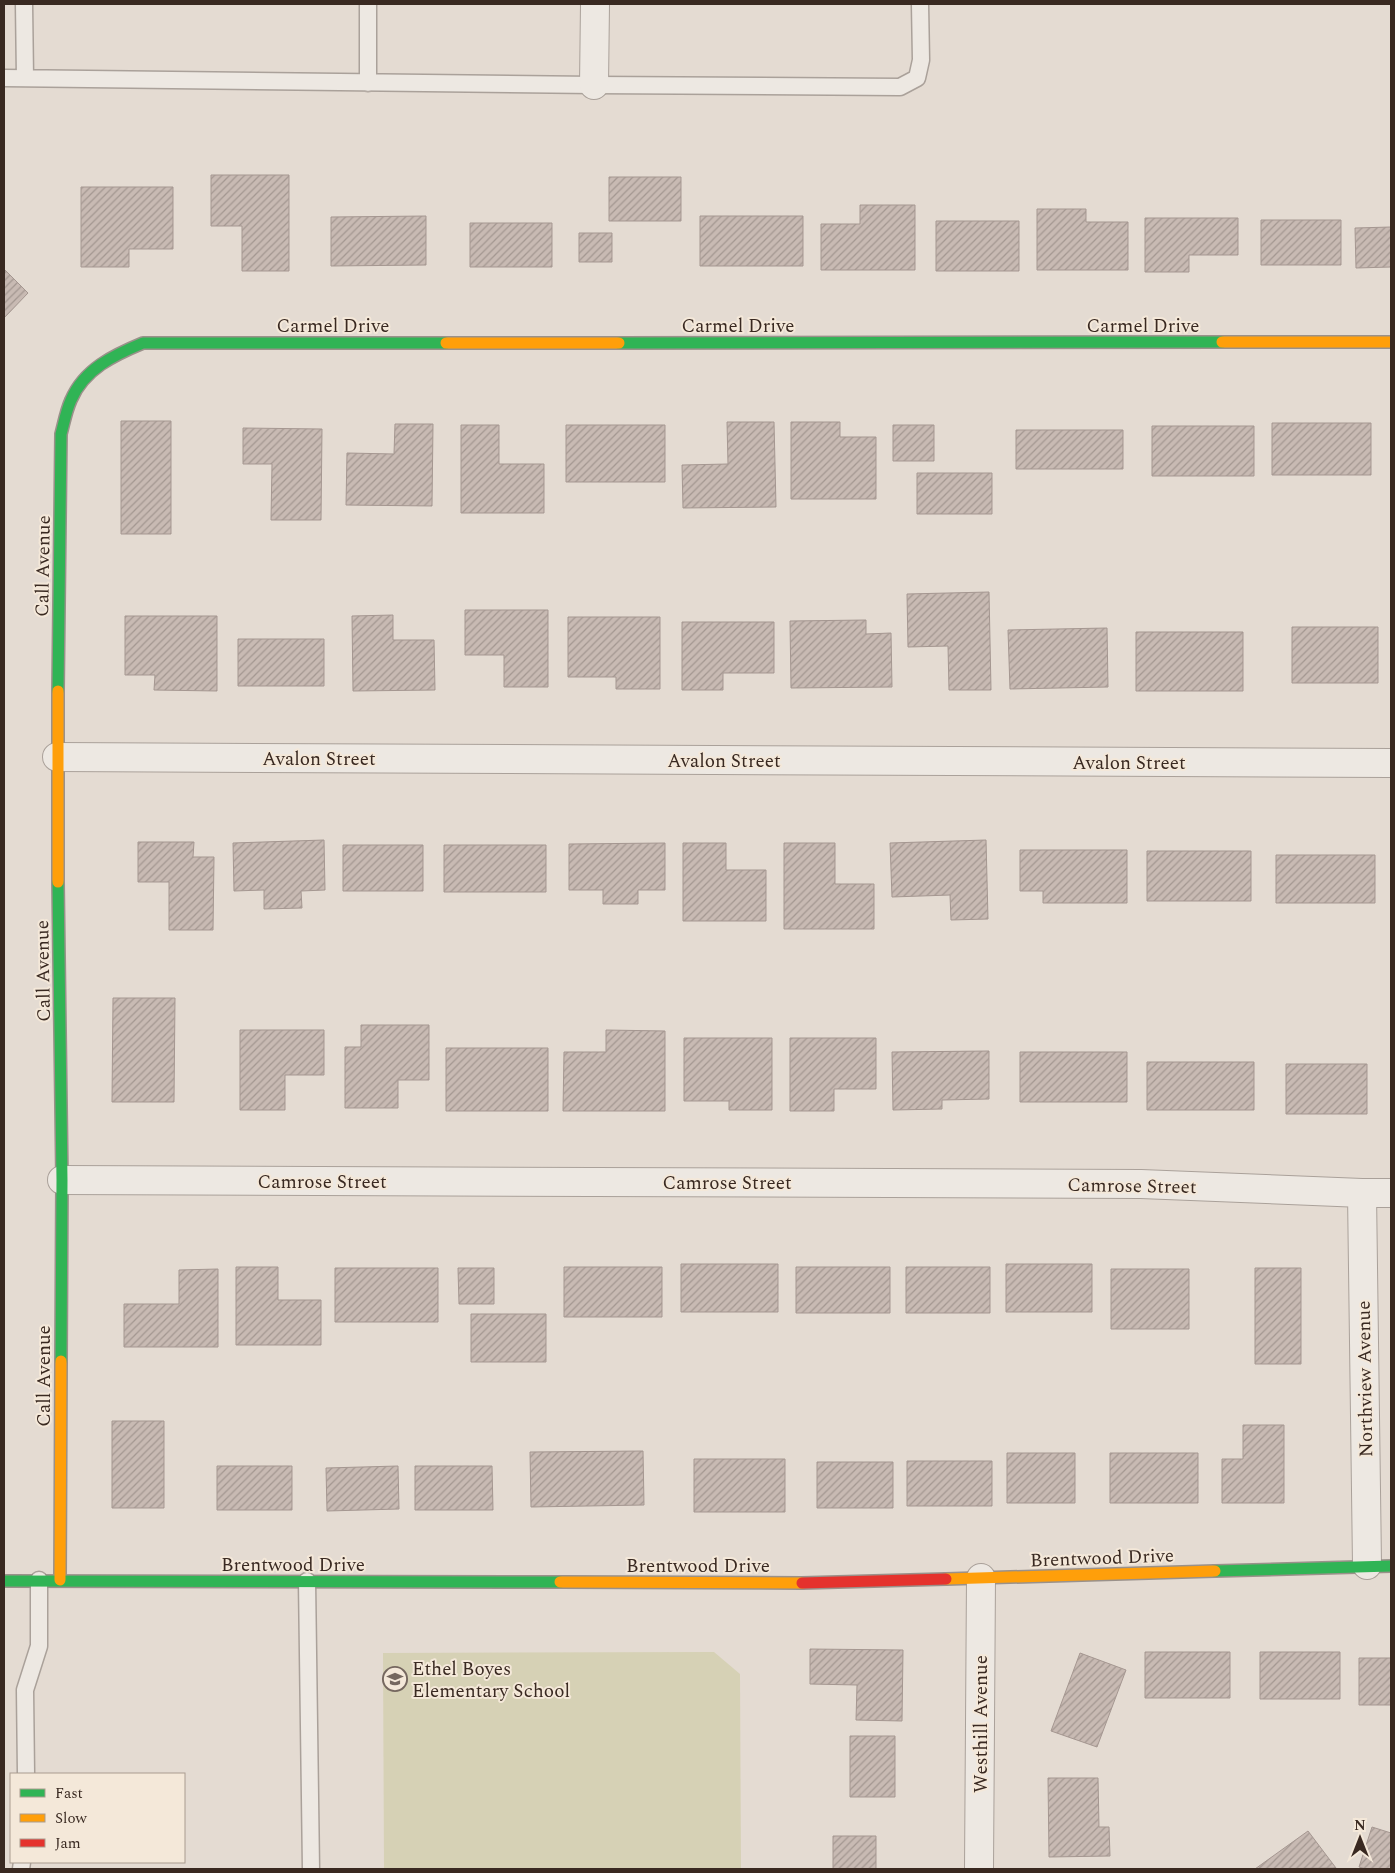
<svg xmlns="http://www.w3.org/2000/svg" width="1395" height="1873" viewBox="0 0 1395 1873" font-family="Spectral,serif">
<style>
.pitch{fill:#d6d1b5}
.building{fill:url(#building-hatch);stroke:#a59791}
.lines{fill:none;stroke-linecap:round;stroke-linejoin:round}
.lane-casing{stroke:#aaa19a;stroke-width:19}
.street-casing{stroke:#aaa19a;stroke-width:30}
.fast-casing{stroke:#9a918a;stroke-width:14}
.slow-casing{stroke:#9a918a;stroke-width:14}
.jam-casing{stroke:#9a918a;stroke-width:14}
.lane{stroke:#ede8e2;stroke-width:16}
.street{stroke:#ede8e2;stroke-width:28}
.fast{stroke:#30b455;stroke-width:11}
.slow{stroke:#ff9f0a;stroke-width:11}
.jam{stroke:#e5322d;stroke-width:11}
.labels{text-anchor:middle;stroke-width:4;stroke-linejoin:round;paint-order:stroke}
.street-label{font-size:19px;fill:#392921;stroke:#f4e8d9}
.poi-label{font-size:19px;fill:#392921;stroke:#f4e8d9;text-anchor:start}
</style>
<defs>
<pattern id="building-hatch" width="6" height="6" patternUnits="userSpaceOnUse" patternTransform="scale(1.25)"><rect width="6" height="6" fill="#c8bab3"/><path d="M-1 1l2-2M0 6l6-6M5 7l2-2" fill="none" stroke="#a39791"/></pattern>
</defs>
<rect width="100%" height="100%" fill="#e4dbd2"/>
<path class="pitch" d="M714 1652 740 1674 741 1869H384L383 1653Z"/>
<path class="building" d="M211 175H289V271H242V226H211Z
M609 177H681V221H609Z
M81 187H173V249H129V267H81Z
M860 205H915V270H821V224H860Z
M1037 209H1086V222H1128V270H1037Z
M426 216V265L331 266V217Z
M700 216H803V266H700Z
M1145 218H1238V255H1189V272H1145Z
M1261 220H1341V265H1261Z
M936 221H1019V271H936Z
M470 223H552V267H470Z
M1391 227V267L1356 268 1355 228Z
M579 233H612V262H579Z
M4 269 28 293 4 318Z
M121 421H171V534H121Z
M727 422H774L776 507 683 508 682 465 728 464Z
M791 422H840V437H876V499H791Z
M1272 423H1371V475H1272Z
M395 424H433L432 506 346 505 347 453 394 454Z
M461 425H499V464H544V513H461Z
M566 425H665V482H566Z
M893 425H934V461H893Z
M1152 426H1254V476H1152Z
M243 428 322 429 321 520H271L272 464H243Z
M1016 430H1123V469H1016Z
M917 473H992V514H917Z
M989 592 991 690H949L948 646 908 647 907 594Z
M465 610H548V687H504V655H465Z
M393 615V640H434L435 690 353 691 352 616Z
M125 616H217V691L154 690 155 675H125Z
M568 617H660V689H616V677H568Z
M866 620V634L891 633 892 687 791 688 790 621Z
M682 622H774V673H723V690H682Z
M1292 627H1378V683H1292Z
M1107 628 1108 687 1010 689 1008 630Z
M1136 632H1243V691H1136Z
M238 639H324V686H238Z
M324 840 325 890 301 891 302 908 264 909V890L234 891 233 843Z
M986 840 988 919 951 920 950 895 892 897 890 843Z
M138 842H194L193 857H214L213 930H169V882H138Z
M665 843V890H638V904H603V890H569V844Z
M683 843H726V870H766V921H683Z
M784 843H835V884H874V929H784Z
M343 845H423V891H343Z
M444 845H546V892H444Z
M1020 850H1127V903H1043V891H1020Z
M1147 851H1251V901H1147Z
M1276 855H1375V903H1276Z
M113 998H175L174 1102H112Z
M361 1025H429V1080H398V1108H345V1047H361Z
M240 1030H324V1075H285V1110H240Z
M606 1030 665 1031V1111H563L564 1052H606Z
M684 1038H772V1110H729V1101H684Z
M790 1038H876V1089H834V1111H790Z
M446 1048H548V1111H446Z
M989 1051V1099L942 1100V1109L893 1110 892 1052Z
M1020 1052H1127V1102H1020Z
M1147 1062H1254V1110H1147Z
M1286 1064H1367V1114H1286Z
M681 1264H778V1312H681Z
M1006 1264H1092V1312H1006Z
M236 1267H278V1300H321V1345H236Z
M564 1267H662V1317H564Z
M796 1267H890V1313H796Z
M906 1267H990V1313H906Z
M335 1268H438V1322H335Z
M458 1268H494V1304H459Z
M1255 1268H1301V1364H1255Z
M218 1269V1347H124V1304H179V1270Z
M1111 1269H1189V1329H1111Z
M471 1314H546V1362H471Z
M112 1421H164V1508H112Z
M1243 1425H1284V1503H1222V1459H1243Z
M643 1451 644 1505 531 1507 530 1452Z
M1007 1453H1075V1503H1007Z
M1110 1453H1198V1503H1110Z
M694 1459H785V1512H694Z
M907 1461H992V1506H907Z
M817 1462H893V1508H817Z
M217 1466H292V1510H217Z
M398 1466 399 1509 327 1511 326 1468Z
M415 1466H492L493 1510H415Z
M810 1649 903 1650 902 1721 856 1720 857 1685 810 1684Z
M1145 1652H1230V1698H1145Z
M1260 1652H1340V1699H1260Z
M1080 1653 1126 1670 1097 1747 1051 1731Z
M1359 1658H1391V1705H1359Z
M850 1736H895V1797H850Z
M1048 1778H1098L1099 1827H1109L1110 1856 1049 1857Z
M1372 1827 1391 1833V1869H1366L1359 1867Z
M1308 1831 1336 1868 1255 1869Z
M833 1836H876V1869H833Z"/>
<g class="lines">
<defs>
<path id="lane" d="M24 4 25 78
M4 78 594 85 900 87 917 78 921 60 920 4
M368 83V4
M307 1581 311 1869
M26 1774 25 1690 39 1646V1580
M21 1869 22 1862"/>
<path id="street" d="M594 85 595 4
M57 757 1391 763
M62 1180 1141 1184 1362 1193H1391
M1362 1193 1367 1565
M979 1869 981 1578"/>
<path id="fast" d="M619 343 1222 342
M58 691 61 434C64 423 66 411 71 400 84 369 114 355 143 343H446
M58 882 62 1180 61 1361
M1215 1571 1391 1566
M4 1581 560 1582"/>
<path id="slow" d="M1222 342H1391
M446 343H619
M58 691V882
M946 1579 1215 1571
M60 1580 61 1361
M560 1582 802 1583"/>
<path id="jam" d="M802 1583 946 1579"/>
</defs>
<use href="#lane" class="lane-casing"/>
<use href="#street" class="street-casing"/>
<use href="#fast" class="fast-casing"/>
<use href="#slow" class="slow-casing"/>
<use href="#jam" class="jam-casing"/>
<use href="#lane" class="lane"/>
<use href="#street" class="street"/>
<use href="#fast" class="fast"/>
<use href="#slow" class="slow"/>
<use href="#jam" class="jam"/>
</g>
<defs>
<symbol id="school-ring" viewBox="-11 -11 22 22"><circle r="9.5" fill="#f4e8d9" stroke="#75675f" stroke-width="1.5"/><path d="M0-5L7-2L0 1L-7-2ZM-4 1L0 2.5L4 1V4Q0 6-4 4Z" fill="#75675f"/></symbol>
</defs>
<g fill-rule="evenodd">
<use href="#school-ring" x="381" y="1665" width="28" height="28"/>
</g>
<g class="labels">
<g class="street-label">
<text x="333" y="332">Carmel Drive</text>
<text x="738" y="332">Carmel Drive</text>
<text x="1143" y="332">Carmel Drive</text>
<text transform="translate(42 566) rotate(-89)" y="7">Call Avenue</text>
<text x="319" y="765">Avalon Street</text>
<text x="724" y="767">Avalon Street</text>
<text x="1129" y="769">Avalon Street</text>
<text transform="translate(42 971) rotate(-91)" y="7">Call Avenue</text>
<text x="322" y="1188">Camrose Street</text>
<text x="727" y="1189">Camrose Street</text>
<text transform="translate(1132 1185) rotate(1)" y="7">Camrose Street</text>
<text transform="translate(43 1376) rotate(-90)" y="7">Call Avenue</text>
<text transform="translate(1364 1379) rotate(-91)" y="7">Northview Avenue</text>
<text transform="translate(1102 1557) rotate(-2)" y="7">Brentwood Drive</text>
<text x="293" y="1571">Brentwood Drive</text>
<text x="698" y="1572">Brentwood Drive</text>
<text transform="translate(980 1724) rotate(-90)" y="7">Westhill Avenue</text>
</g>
<g class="poi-label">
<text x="412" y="1675">Ethel Boyes<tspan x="412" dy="22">Elementary School</tspan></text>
</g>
</g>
<rect width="1395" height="1873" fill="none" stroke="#392921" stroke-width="10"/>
<rect x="10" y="1773" width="175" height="90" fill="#f4e8d9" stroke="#a99c8f"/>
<rect x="20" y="1789" width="25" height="8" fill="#30b455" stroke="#a99c8f"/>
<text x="55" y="1798" font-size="15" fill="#392921">Fast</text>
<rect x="20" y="1814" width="25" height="8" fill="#ff9f0a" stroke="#a99c8f"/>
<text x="55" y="1823" font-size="15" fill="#392921">Slow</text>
<rect x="20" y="1839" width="25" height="8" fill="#e5322d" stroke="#a99c8f"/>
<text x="55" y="1848" font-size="15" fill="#392921">Jam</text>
<g transform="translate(1360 1838)" stroke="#f4e8d9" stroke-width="4" paint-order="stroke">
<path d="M0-4L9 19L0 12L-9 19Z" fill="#392921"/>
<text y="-8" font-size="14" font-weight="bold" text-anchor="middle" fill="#392921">N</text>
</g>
</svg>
